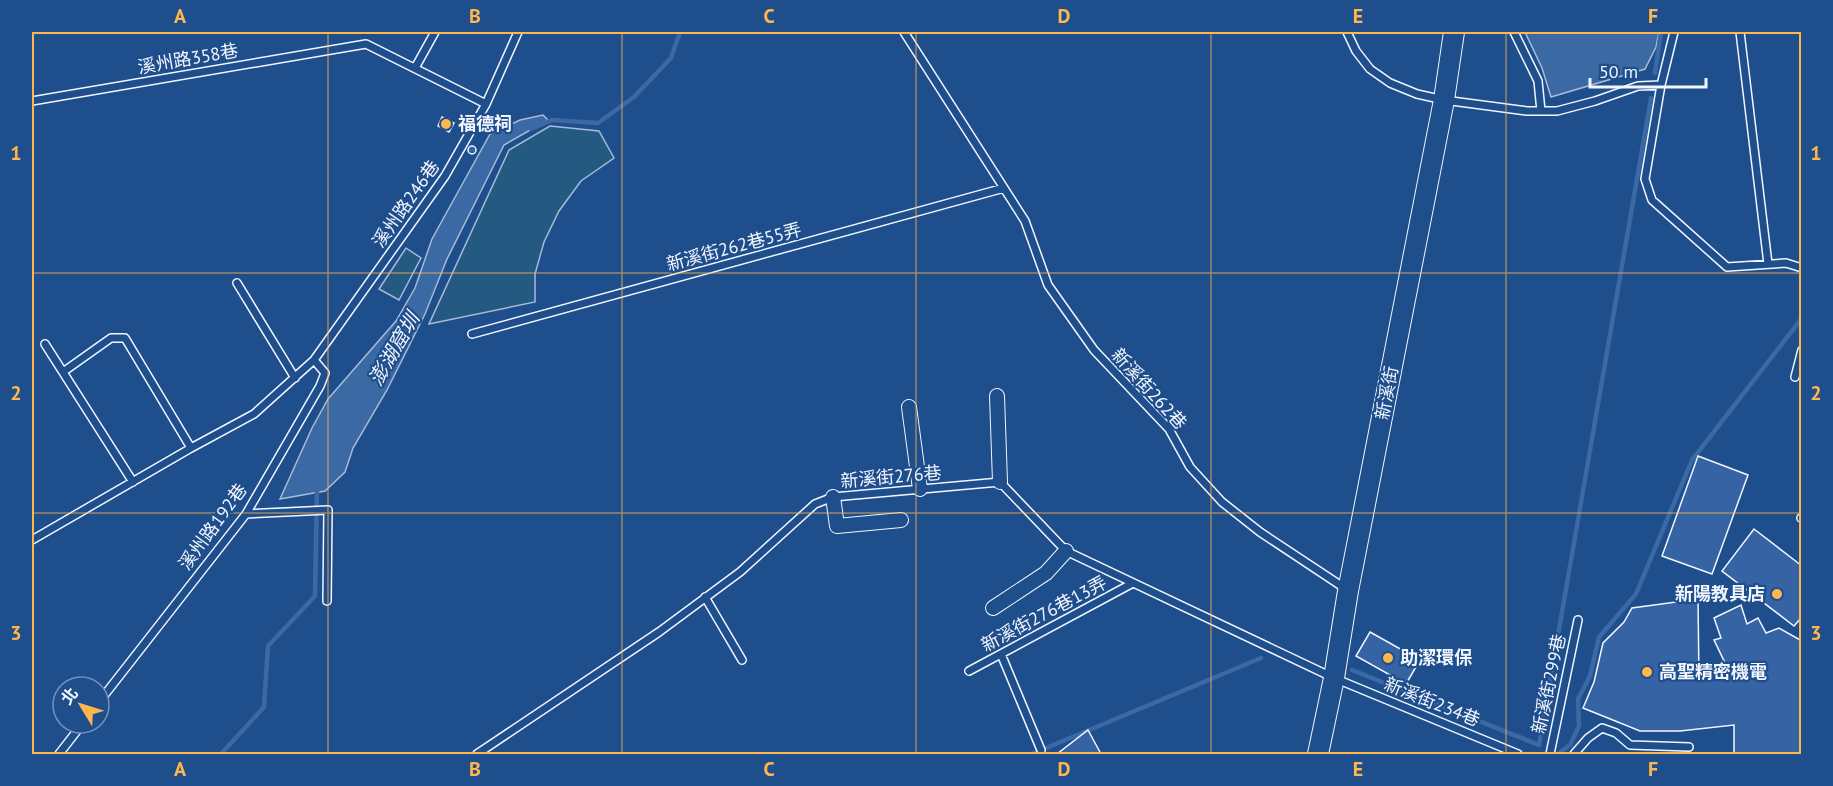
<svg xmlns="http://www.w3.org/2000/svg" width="1833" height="786" viewBox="0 0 1833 786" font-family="'PT Sans','Noto Sans TC',sans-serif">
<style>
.green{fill:#245a82;stroke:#a8bbd7;stroke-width:1.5}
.water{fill:#3b69a3;stroke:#a8bbd7;stroke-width:1.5}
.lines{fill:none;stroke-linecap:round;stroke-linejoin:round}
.stream{stroke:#3b69a3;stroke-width:4.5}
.building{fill:#3563a3;stroke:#f2f6ff;stroke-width:1.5}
.lane-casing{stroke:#f2f6ff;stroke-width:10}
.street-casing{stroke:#f2f6ff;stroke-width:16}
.secondary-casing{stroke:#f2f6ff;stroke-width:22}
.lane{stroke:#1f4e8c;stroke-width:7}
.street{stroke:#1f4e8c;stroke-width:14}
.secondary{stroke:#1f4e8c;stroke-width:20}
.grid{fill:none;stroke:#ffb74d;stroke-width:1.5;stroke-opacity:0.55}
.poi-dot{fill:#ffb74d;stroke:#1f4e8c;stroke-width:2}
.labels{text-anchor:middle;stroke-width:4.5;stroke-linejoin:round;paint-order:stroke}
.street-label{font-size:18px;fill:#f2f6ff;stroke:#1f4e8c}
.poi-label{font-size:18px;font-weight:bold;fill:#f2f6ff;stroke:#1f4e8c;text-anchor:start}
.water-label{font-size:20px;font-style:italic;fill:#f2f6ff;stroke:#1f4e8c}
.neatline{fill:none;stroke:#ffb74d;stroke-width:2}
.grid-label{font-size:20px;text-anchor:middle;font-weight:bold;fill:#ffb74d}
</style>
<rect width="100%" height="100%" fill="#1f4e8c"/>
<path class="green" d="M550 126 599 131 614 158 581 181 559 211 544 242 535 274V302L429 324 509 150Z
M406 248 421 258 399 300 379 289Z"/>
<path class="water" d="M1525 32H1659L1656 47 1645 69 1551 97 1542 68Z
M543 115 548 120 504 145 447 259 425 314 387 390 353 448 345 472 325 491 280 499 312 428 328 399 396 321 415 288 432 239 490 134 520 120Z"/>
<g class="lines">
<path class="stream" d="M1655 73 1661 32
M531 129 552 120 598 123 634 97 671 58 680 32
M1352 670 1539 745 1651 98
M1559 753 1570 745 1579 726 1578 699 1590 676 1599 637 1636 594 1692 460 1802 318
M221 754 264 707 268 646 315 596 317 487
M1032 754 1261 658"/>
</g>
<path class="building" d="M442 117 454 123 449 132 438 126Z
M468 150a4 4 0 1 1 8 0a4 4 0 1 1-8 0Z
M1698 456 1748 475 1712 574 1662 556Z
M1754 529 1802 566V617L1794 626 1722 571Z
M1698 599 1699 679 1726 665 1714 640 1721 638 1714 618 1741 605 1747 624 1758 618 1766 633 1779 628 1802 641V754H1734V725L1680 731H1640L1583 708 1594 682 1603 643 1624 622 1632 608Z
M1370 632 1420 660 1406 684 1356 656Z
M1088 730 1101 754H1057Z"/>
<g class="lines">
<defs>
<path id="lane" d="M904 32 1025 221 1048 285 1094 350 1169 429 1190 467 1222 502 1260 532 1346 589
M1347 32 1356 51 1370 69 1390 83 1417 94 1444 100 1527 111H1557L1595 101 1638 86 1661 85 1645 179 1652 200 1727 267 1786 263 1802 268
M1514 32 1538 81 1541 111
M1740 32 1768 264
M415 68 435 32
M1661 85 1674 32
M32 101 366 44 486 104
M237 283 295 378
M472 334 1004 188
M45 344 133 482
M63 372 111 338H125L191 448
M1795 377 1802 350
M246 514 328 510 327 601
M1801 518H1802
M32 540 191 448 254 414 314 360 445 176 486 104 518 32
M705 597 742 660
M1001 654 1041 750
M969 671 1133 583
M99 702 246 514 320 386 325 373 314 360
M59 754 83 723
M477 754 659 632 740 572 815 504 833 497 1000 482 1066 551 1334 678 1518 754
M1550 754 1578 620
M1574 754 1588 738 1602 728 1616 733 1630 745 1689 747"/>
<path id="street" d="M997 396 1000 482
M909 407 920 489
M833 497 837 526 901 520
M993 608 1046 573 1066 551"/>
<path id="secondary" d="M1318 754 1334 678 1348 591 1444 100 1454 32"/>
</defs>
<use href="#lane" class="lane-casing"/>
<use href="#street" class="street-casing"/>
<use href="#secondary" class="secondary-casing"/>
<use href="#lane" class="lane"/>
<use href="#street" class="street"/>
<use href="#secondary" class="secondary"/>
</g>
<path class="grid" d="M328 32V754M622 32V754M916 32V754M1211 32V754M1506 32V754M32 273H1802M32 513H1802"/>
<g class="poi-dot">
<circle cx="446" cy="124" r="6"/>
<circle cx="1777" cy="594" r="6"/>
<circle cx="1388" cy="658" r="6"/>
<circle cx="1647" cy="672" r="6"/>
</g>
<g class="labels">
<g class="street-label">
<text transform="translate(188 59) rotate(-10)" y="6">溪州路358巷</text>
<text transform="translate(406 204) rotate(-55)" y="6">溪州路246巷</text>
<text transform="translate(734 247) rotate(-15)" y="6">新溪街262巷55弄</text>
<text transform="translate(1149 389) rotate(48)" y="6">新溪街262巷</text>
<text transform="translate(1387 393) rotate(-79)" y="6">新溪街</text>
<text transform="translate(891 477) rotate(-5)" y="6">新溪街276巷</text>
<text transform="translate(213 527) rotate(-54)" y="6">溪州路192巷</text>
<text transform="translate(1044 614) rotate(-28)" y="6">新溪街276巷13弄</text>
<text transform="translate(1549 684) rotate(-78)" y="6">新溪街299巷</text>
<text transform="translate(1432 702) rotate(22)" y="6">新溪街234巷</text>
</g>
<g class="poi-label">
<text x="458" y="130">福德祠</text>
<text x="1765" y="600" text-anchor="end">新陽教具店</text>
<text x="1400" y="664">助潔環保</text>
<text x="1659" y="678">高聖精密機電</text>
</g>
<g class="water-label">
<text transform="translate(394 349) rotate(-60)" y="7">澎湖窟圳</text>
</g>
</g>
<rect width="1833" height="786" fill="none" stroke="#1f4e8c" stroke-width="66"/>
<g transform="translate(81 705) rotate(308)"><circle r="28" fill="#1f4e8c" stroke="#7391ba" stroke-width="1.5"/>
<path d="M0-4.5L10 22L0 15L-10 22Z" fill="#ffb74d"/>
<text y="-9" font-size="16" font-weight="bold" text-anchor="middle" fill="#f2f6ff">北</text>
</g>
<path d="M1590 78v9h116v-9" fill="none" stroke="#f2f6ff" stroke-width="3"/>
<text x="1599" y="78" font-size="18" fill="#f2f6ff" stroke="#1f4e8c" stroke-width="4.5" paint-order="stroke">50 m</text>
<rect x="33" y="33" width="1767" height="720" class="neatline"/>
<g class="grid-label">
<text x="180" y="23">A</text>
<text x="475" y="23">B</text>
<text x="769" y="23">C</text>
<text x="1064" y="23">D</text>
<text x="1358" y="23">E</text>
<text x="1653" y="23">F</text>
<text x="16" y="160">1</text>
<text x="1816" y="160">1</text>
<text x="16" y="400">2</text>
<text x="1816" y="400">2</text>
<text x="16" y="640">3</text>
<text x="1816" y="640">3</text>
<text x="180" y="776">A</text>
<text x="475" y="776">B</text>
<text x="769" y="776">C</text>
<text x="1064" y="776">D</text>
<text x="1358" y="776">E</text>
<text x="1653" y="776">F</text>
</g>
</svg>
